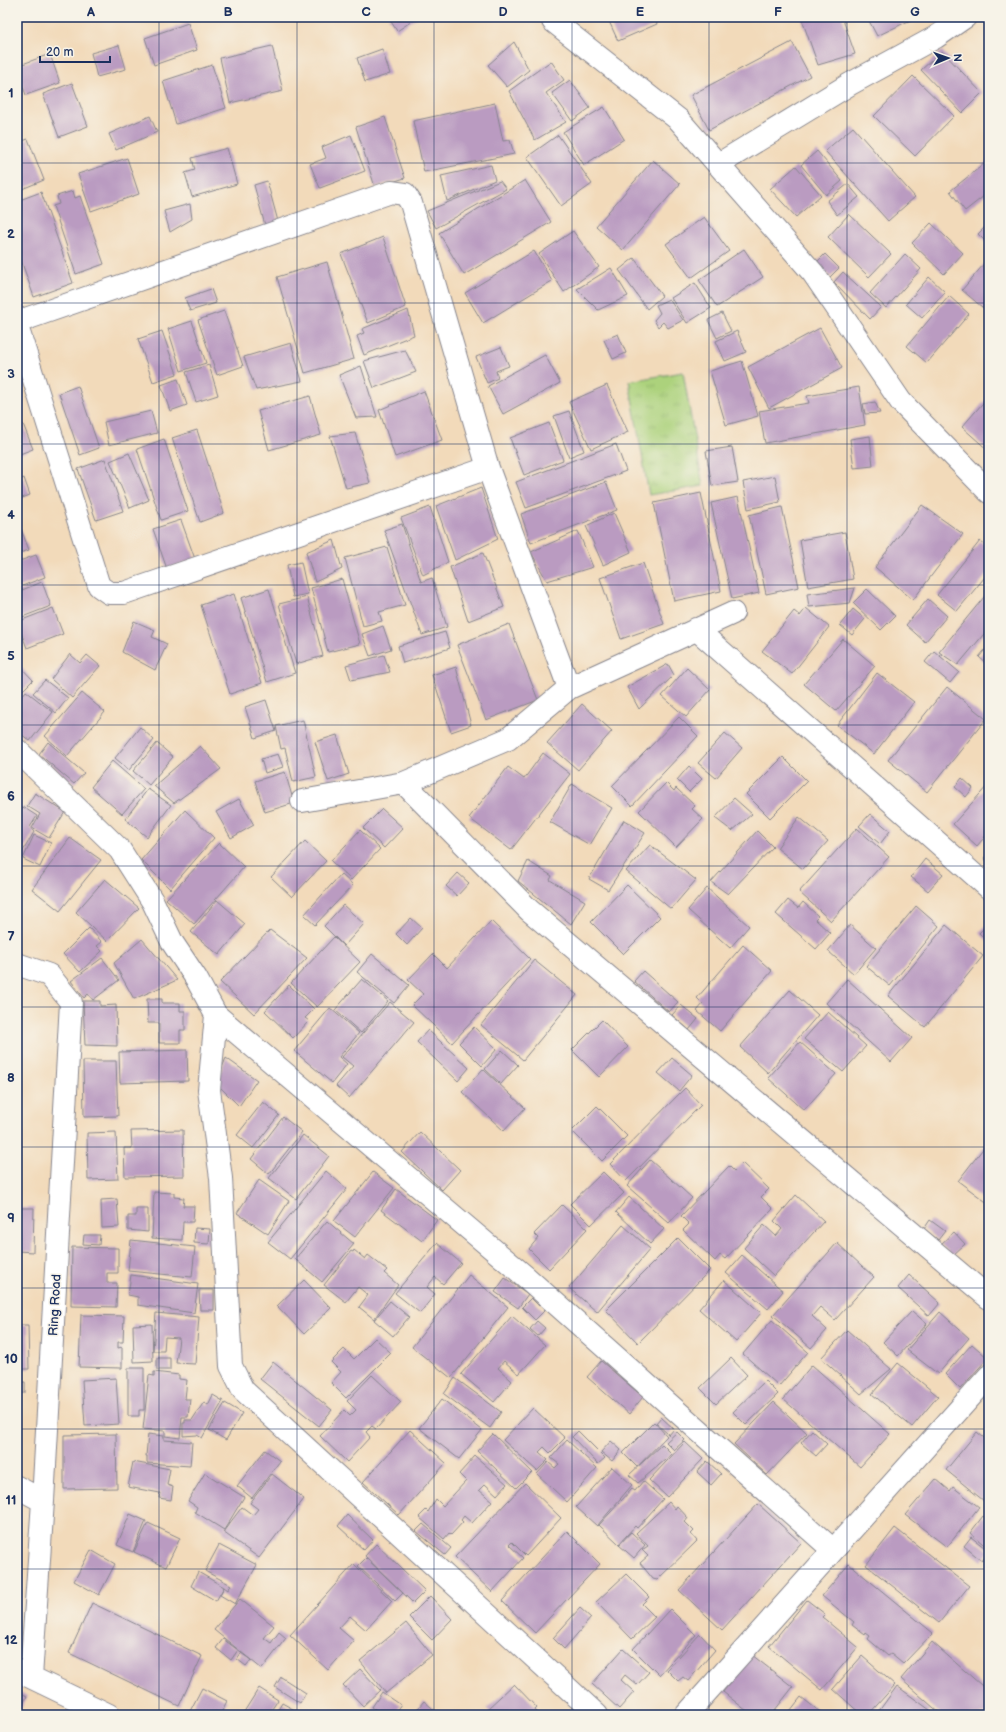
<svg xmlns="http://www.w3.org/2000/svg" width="1006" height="1732" viewBox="0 0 1006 1732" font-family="'Balsamiq Sans',sans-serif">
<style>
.grass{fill:url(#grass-tufts);stroke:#64806d}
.building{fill:#ba9bc1}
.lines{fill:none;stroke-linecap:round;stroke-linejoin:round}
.street-casing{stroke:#86848c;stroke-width:24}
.street{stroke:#fff;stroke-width:22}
.grid{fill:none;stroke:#1b2f5e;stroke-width:1;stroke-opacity:0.55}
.labels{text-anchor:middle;stroke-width:3;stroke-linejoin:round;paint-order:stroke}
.street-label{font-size:13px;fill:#1b2f5e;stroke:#f7f3e8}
.neatline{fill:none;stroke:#1b2f5e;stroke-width:1.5}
.grid-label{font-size:13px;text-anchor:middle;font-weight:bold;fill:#1b2f5e}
</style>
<defs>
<pattern id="grass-tufts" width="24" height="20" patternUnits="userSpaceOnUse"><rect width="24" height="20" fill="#acd27c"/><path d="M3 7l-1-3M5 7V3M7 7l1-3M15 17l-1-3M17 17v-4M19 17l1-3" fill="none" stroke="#93b56e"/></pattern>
</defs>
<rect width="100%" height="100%" fill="#f7f3e8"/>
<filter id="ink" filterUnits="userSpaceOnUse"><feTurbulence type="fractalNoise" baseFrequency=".025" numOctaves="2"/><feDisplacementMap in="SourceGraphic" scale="8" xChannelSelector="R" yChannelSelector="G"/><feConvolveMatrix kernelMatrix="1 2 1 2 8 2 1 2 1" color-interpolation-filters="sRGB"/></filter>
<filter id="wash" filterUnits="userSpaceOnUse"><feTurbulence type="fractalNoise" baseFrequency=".012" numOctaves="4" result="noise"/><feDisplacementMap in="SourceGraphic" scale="16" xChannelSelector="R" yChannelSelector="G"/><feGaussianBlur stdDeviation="0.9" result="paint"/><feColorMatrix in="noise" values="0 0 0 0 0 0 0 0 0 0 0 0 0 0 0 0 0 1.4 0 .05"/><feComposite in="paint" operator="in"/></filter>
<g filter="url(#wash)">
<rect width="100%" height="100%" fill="#f2daba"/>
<path class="grass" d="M683 372 703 486 649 495 629 381Z"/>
<g id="blocks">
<path class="building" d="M388 17H418L397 31Z
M611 17H654L657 24 618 41 608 19Z
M801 17H842L855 54 818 65Z
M867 17H917L877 36Z
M188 23 197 50 154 65 145 38Z
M514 42 529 70 507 87 488 65Z
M792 42 810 76 709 130 691 95Z
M119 45 126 69 97 77 91 53Z
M272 46 283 91 230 103 220 58Z
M382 49 390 74 365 82 357 58Z
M942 51 982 93 962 113 921 70Z
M50 54 60 83 26 95 17 71V66Z
M551 61 564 80 546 93 566 122 535 140 509 91Z
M212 65 226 108 176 124 163 81Z
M913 76 954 116 915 156 874 116Z
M570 80 590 108 572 121 552 93Z
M72 83 88 126 59 137 43 94Z
M495 103 503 141 510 140 514 154 424 172 413 121Z
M604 107 624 139 584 165 563 132Z
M150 116 157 132 116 150 109 134Z
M385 117 405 178 375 187 356 127Z
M853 127 915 197 888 221 825 151Z
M351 135 365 171 320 188 310 164 326 158 322 147Z
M558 135 592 184 561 206 527 157Z
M28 139 44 180 17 191V143Z
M227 148 237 184 192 197 185 173 195 170 192 158Z
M817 151 842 181 826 195 801 165Z
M127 158 139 194 91 211 78 174Z
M653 160 680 184 623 250 596 226Z
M989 160V192L965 211 950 191Z
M491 165 495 180 447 201 441 176Z
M796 166 821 195 796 217 770 189Z
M525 180 551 222 464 275 439 233Z
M267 181 279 225 266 229 254 185Z
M500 181 506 189 436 228 427 211Z
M848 184 859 197 837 215 827 201Z
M73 191 75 198 80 196 104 264 76 274 53 206 59 204 57 196Z
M41 192 73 283 34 297 17 249V201Z
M190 204 192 219 170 232 164 211Z
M849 214 891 254 869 277 828 237Z
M704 217 729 251 691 278 666 244Z
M931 223 963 253 944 274 912 243Z
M989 223V245L978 234Z
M573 231 599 267 564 292 539 254Z
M383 237 406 307 368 323 341 254Z
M744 249 763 277 717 307 699 280Z
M534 251 552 281 483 323 465 293Z
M825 254 839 268 830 277 816 263Z
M905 254 921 269 886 308 870 293Z
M634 258 662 296 647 309 619 270Z
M327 262 354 359 305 373 277 277Z
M984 264 989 269V313L962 290Z
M611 268 628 296 598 310 577 289Z
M843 272 881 307 870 319 834 282Z
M929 277 945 292 922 318 906 304Z
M695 283 711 308 687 323 671 298Z
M211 289 216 303 190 311 185 298Z
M949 296 969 314 927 363 907 346Z
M669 299 683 320 668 328 663 322 658 327 654 320 660 313 656 305Z
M408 310 414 335 364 355 357 336 364 333 362 329Z
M224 311 243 366 217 375 198 320Z
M722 313 731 331 717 338 708 320Z
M192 321 206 363 181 371 168 329Z
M820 328 842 368 769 408 748 367Z
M162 331 177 374 153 382 138 339Z
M737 331 746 352 725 361 716 341Z
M618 334 626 353 613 359 604 340Z
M291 343 302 381 256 390 244 357Z
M501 347 509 366 496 371 498 378 487 383 476 357Z
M405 350 416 372 374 388 364 361Z
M545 355 560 383 503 414 488 386Z
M742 361 758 416 726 425 710 371Z
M209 365 218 395 196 402 186 372Z
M361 366 377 417 356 418 339 375Z
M178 379 187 405 170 411 161 385Z
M607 385 628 432 591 449 569 402Z
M78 386 99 448 80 455 59 393Z
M859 387 865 425 765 443 759 411 809 403 807 396Z
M424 391 442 440 395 457 379 410Z
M310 396 321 435 269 450 258 411Z
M989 396V451L962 427Z
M875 402 880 413 865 414 863 404Z
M151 411 157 433 109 445 104 422Z
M569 411 584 451 569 457 554 416Z
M549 423 563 460 524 475 510 438Z
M23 424 33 449 17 455V426Z
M197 430 224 513 200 522 172 438Z
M355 433 370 483 346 488 330 436Z
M870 436 873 466 854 468 850 439Z
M164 439 188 511 161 520 137 449Z
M616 444 626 471 526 508 516 482Z
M732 447 738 482 712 486 706 451Z
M129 453 149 500 130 508 110 461Z
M105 459 123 511 96 520 78 469Z
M775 476 780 502 748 509 743 482Z
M24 478 30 495 17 500V481Z
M606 482 617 510 531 543 521 514Z
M481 488 498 539 455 560 436 506Z
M701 493 721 591 674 601 654 503Z
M738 497 759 593 732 599 711 503Z
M922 505 963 534 913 600 875 567Z
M430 507 448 562 423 575 401 518Z
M782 507 799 587 766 594 749 515Z
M614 513 631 552 603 565 586 526Z
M181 520 195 559 167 569 153 529Z
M402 524 421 582 432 578 447 627 422 635 384 530Z
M21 529 29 550 17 554V531Z
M578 531 593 567 547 581 531 552Z
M845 532 853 579 808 587 800 540Z
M334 540 342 569 315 582 306 552Z
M980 541 989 549V572L957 611 937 595Z
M387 547 405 605 379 612 382 621 363 626 345 558Z
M483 553 504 607 468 621 450 567Z
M36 555 45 577 17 588V562Z
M301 562 308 594 293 597 287 565Z
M643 563 664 624 621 639 600 578Z
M342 579 360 644 328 652 311 588Z
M42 582 51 606 17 619V592Z
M855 588 850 603 809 607 807 594Z
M269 589 295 673 267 682 241 598Z
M867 589 895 616 881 630 853 603Z
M989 591V628L958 665 939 652Z
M234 594 262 683 230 694 201 605Z
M307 597 323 656 296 664 279 604Z
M928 599 947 616 925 642 906 625Z
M53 608 63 634 27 648 17 622Z
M806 608 829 627 792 674 762 651 794 611 800 616Z
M853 609 865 619 852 635 840 625Z
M134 621 155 630 152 637 167 644 155 670 122 652Z
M509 624 538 700 486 720 457 645Z
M383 626 391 649 370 656 362 634Z
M445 632 450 648 403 663 398 646Z
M843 639 875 666 836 711 804 684Z
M989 645V666L979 657Z
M934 651 959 672 950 683 925 662Z
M70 654 80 663 87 655 100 666 72 698 51 679Z
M384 655 390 672 351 680 346 665Z
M17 663 33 680 17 696Z
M668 664 674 675 639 709 627 687Z
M456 667 471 725 451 732 432 675Z
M687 668 710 690 686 717 662 696Z
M877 673 914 702 874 754 837 725Z
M45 680 68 698 56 713 33 693Z
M947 687 986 719 927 792 888 760Z
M26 691 53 712 30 741 17 731V702Z
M82 693 105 712 67 756 45 736Z
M266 700 276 731 255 738 245 707Z
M582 704 612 731 578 770 547 743Z
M679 717 698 736 632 806 612 786Z
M303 720 316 777 293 782 285 748 281 749 276 726Z
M140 727 154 740 129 770 115 758Z
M725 733 742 748 716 778 698 763Z
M337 735 349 774 328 781 315 742Z
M48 742 84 773 74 784 39 754Z
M157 743 173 757 149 785 133 771Z
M200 746 221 769 174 803 154 786Z
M543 753 570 774 511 850 469 818 508 767 524 779Z
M278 754 283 767 265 773 261 759Z
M783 757 807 781 770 818 746 794Z
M112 761 144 789 122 814 91 787Z
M689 766 702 779 689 792 677 780Z
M285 772 294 803 265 812 255 781Z
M962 778 973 788 966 797 955 787Z
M666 783 674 791 676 788 695 806 692 809 703 819 676 847 639 811Z
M572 784 612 808 590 845 550 822Z
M989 784V832L977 846 953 824Z
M148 789 171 805 147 837 125 819Z
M35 793 65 812 49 838 32 828 40 814 27 806Z
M734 798 752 814 732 831 715 818Z
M239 799 254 825 231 838 216 812Z
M23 807 37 816 30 827 34 832 19 858 17 857V817Z
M382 809 403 828 384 848 363 828Z
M185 810 214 838 170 889 141 860Z
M870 814 890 831 880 844 859 826Z
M799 817 828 841 803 869 777 848Z
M624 820 645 833 608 890 589 879Z
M857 828 889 857 831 921 799 892Z
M360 830 380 849 351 880 331 861Z
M757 831 773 847 728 894 711 882Z
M34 835 51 843 40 867 23 859Z
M70 838 101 860 60 911 32 889Z
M305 841 326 861 292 897 271 877Z
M219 843 244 867 194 924 166 899Z
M650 845 696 880 671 909 626 871Z
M989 852V863L984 858Z
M925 859 943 874 928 891 911 877Z
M528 861 552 876 550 880 585 901 571 924 518 881Z
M458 873 469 883 457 896 446 886Z
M341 874 353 885 315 925 304 915Z
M105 879 139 908 107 941 76 912Z
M627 885 660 917 623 954 591 922Z
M707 888 749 926 730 948 688 910Z
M217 900 245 924 219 955 191 932Z
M788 900 798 908 803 902 818 916 815 919 830 933 816 949 776 914Z
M343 905 364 924 344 946 324 926Z
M916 906 939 926 890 986 866 966Z
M411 918 422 928 407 945 396 934Z
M491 921 530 959 452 1043 412 1005 423 994 408 980 433 954 447 968Z
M989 923V942L979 933Z
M850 925 876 948 854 974 828 951Z
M946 925 983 956 925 1027 888 996Z
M89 928 102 942 97 946 102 951 80 972 63 954Z
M270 930 307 958 254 1014 220 982Z
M334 937 360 962 317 1007 291 983Z
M142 939 177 980 134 999 114 963Z
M743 945 772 971 720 1031 697 1011 703 1004 697 998Z
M372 954 409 985 394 1003 357 972Z
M102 958 119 980 93 1000 88 994 84 998 71 981Z
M534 960 577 995 523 1060 481 1025Z
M643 971 678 1002 669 1012 634 981Z
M362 979 388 1001 361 1033 335 1010Z
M847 979 912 1038 891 1062 826 1003Z
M289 985 314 1009 305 1018 309 1021 293 1038 265 1011Z
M790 990 818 1015 768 1073 740 1047Z
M147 999H162V1003H180V1011H185V1030H180V1043H159V1023H148Z
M83 1001H100V1006L116 1005 117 1046 85 1045Z
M390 1002 414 1022 349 1098 336 1086 353 1066 342 1057Z
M681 1005 698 1019 689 1030 672 1015Z
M330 1008 359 1033 339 1057 347 1064 332 1083 294 1051Z
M828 1012 866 1046 843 1072 804 1039Z
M602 1020 628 1047 599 1077 572 1050Z
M474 1027 497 1049 482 1066 459 1043Z
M428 1030 469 1068 458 1081 417 1042Z
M800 1042 836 1074 804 1110 768 1078Z
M187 1050 188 1081 120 1083 119 1052Z
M502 1050 518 1065 501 1084 485 1069Z
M226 1058 257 1080 239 1106 216 1083Z
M672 1058 692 1075 679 1091 658 1073Z
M83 1061H116L118 1116 84 1117Z
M483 1069 525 1108 504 1131 462 1092Z
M685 1088 701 1105 626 1181 610 1164Z
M263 1102 279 1115 253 1148 237 1135Z
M597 1106 627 1136 602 1161 572 1131Z
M283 1117 302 1132 269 1174 251 1159Z
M183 1130 184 1176 125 1177 124 1148H132L131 1131Z
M116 1132 118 1179 88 1180 87 1133Z
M420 1132 460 1170 442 1190 402 1152Z
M303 1135 329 1156 296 1199 269 1178Z
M989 1141V1204L958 1181Z
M650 1160 692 1198 669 1223 627 1186Z
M742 1163 769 1189 761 1197 773 1209 725 1259 720 1255 715 1261 683 1230 689 1224 681 1216 729 1166 734 1171Z
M326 1171 347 1189 290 1259 268 1242Z
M373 1172 394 1188 355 1237 334 1221Z
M603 1172 624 1193 591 1225 570 1204Z
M259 1180 289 1201 268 1234 237 1213Z
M396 1189 437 1220 422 1241 381 1210Z
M154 1192 174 1193V1197L184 1198 183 1206H194L193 1222H183L182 1240 152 1238Z
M796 1195 824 1221 774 1276 744 1248 764 1225 776 1236 782 1229 774 1221Z
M629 1197 664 1229 650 1244 616 1212Z
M117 1199 119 1227 102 1228 101 1200Z
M562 1205 587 1229 549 1269 529 1249 538 1238 534 1234Z
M17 1208H34L33 1252 17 1251Z
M136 1209H148V1232L128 1230V1216H136Z
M930 1220 945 1231 938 1240 924 1229Z
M327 1221 354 1244 322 1282 295 1259Z
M623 1225 650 1249 597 1312 569 1288Z
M195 1228 210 1229 209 1244 194 1243Z
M954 1232 965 1244 952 1256 941 1244Z
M84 1235H100L99 1245 83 1244Z
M678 1238 710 1270 638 1343 606 1310Z
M131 1240 195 1247 192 1277 128 1271Z
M437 1243 461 1263 443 1284 435 1277 427 1287 435 1294 420 1313 395 1293Z
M837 1243 874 1277 835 1320 820 1307 812 1316 827 1330 811 1348 773 1315Z
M72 1247 118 1248V1273H107V1283H117L116 1307 71 1306Z
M354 1250 365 1259 368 1255 387 1270 384 1273 398 1285 374 1319 359 1307 368 1295 358 1287 346 1302 324 1285 351 1251 353 1252Z
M742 1255 783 1291 768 1309 726 1273Z
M131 1275 198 1284 194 1313 138 1305V1297L128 1295Z
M469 1275 508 1307 451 1378 412 1347Z
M909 1275 940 1303 929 1316 898 1288Z
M505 1278 528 1294 518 1308 495 1292Z
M304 1280 331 1308 304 1334 277 1306Z
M724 1280 761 1313 736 1342 699 1309Z
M199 1290H214V1310H200Z
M531 1298 544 1311 535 1320 522 1307Z
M390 1301 409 1317 393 1336 374 1320Z
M912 1311 927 1324 898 1356 883 1342Z
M940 1312 969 1338 938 1374 907 1350Z
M156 1313 199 1317 195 1364 176 1363 179 1338 165 1337 164 1351H153Z
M81 1315 124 1316 123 1342H118V1348L122 1347V1368L79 1367Z
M512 1316 545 1345 519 1374 504 1361 498 1368 512 1381 494 1402 461 1374Z
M772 1320 808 1352 779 1386 743 1354Z
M537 1321 545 1328 538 1336 530 1329Z
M152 1324 153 1361 134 1362 133 1325Z
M17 1325H28L29 1369H17Z
M847 1330 891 1369 861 1394 821 1358Z
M375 1338 391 1353 346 1398 331 1383 341 1372 331 1362 344 1349 354 1359Z
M972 1344 988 1358 960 1389 945 1374Z
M157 1358H170V1370H157Z
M731 1358 747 1375 716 1404 700 1388Z
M601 1361 643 1397 629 1414 587 1377Z
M273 1362 332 1410 319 1426 260 1379Z
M898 1363 938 1396 912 1427 872 1394Z
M812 1365 890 1434 860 1467 783 1399Z
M128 1368H144V1410H139V1416H128Z
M154 1372 179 1375V1379L187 1380 185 1399H190L188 1417H182L180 1438 165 1436V1431L143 1429 149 1375 154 1376Z
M372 1375 401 1402 376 1429 372 1426 366 1432 370 1437 347 1462 320 1436 344 1410 350 1416 356 1410 347 1401Z
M116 1378 119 1424 85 1426 82 1380Z
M455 1378 501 1412 490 1428 444 1394Z
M765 1381 778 1394 746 1425 733 1412Z
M17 1382H25V1393H17Z
M213 1395 223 1401 202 1438 197 1435 183 1436V1423H185V1420H192L204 1402 208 1405Z
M442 1399 482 1430 459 1459 419 1428Z
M774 1402 807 1433 767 1475 734 1444Z
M225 1403 242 1413 226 1440 209 1430Z
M533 1408 565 1438 550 1453 544 1447 539 1452 548 1460 537 1471 503 1440Z
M661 1417 674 1429 669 1435 656 1423Z
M654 1422 667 1436 637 1467 623 1453Z
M410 1430 446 1463 399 1515 363 1482Z
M812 1430 827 1444 816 1456 801 1443Z
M578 1431 605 1458 598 1464 572 1437Z
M677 1432 685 1440 674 1450 666 1442Z
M977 1432 989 1442V1505L946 1470Z
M116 1434 117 1488 64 1489V1435Z
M148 1434 164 1436V1440L192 1442 190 1466 147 1463V1456H146Z
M493 1434 532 1472 516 1488 477 1451Z
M567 1440 597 1468 567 1502 537 1474 548 1462 555 1468 559 1464 551 1458Z
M611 1441 621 1450 612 1461 601 1452Z
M685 1442 703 1459 667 1497 649 1480Z
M662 1444 672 1454 638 1483 629 1475Z
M265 1450 280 1461 252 1498 237 1486Z
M475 1456 507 1484 497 1495 485 1484 479 1490 492 1501 472 1523 464 1516 461 1520 463 1522 451 1535 449 1533 444 1539 419 1517 426 1510 428 1512 436 1499 443 1506 466 1481 459 1474Z
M707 1461 721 1474 711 1485 697 1472Z
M133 1462 170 1469 167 1485 173 1487 171 1500 159 1498 160 1493 128 1487Z
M612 1467 632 1485 597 1526 576 1507Z
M205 1473 244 1497 224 1530 195 1512 197 1507 188 1501Z
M272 1474 304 1499 259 1558 223 1532 242 1507 253 1515 258 1509 250 1503Z
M936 1479 950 1491 953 1487 979 1507 947 1547 905 1515Z
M643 1481 663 1499 637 1528 635 1526 619 1544 599 1525 632 1489 635 1491Z
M525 1483 561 1518 526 1556 512 1542 509 1545 523 1558 492 1592 455 1557Z
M669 1502 675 1509 677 1506 688 1518 685 1522 694 1531 691 1534 697 1541 657 1580 653 1579 640 1563 648 1556 642 1550 648 1546 636 1533Z
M758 1504 801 1543 722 1630 679 1590Z
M130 1514 146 1521 133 1552 117 1545Z
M347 1515 373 1540 364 1550 338 1526Z
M983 1516 989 1521V1549L970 1533Z
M148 1523 180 1538 166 1567 134 1552Z
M423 1524 451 1548 445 1555 416 1531Z
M895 1528 969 1586 939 1623 866 1565Z
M567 1531 600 1564 535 1633 502 1601Z
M631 1532 645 1545 634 1558 619 1545Z
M971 1537 989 1551 982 1561 964 1546Z
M376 1544 425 1591 413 1603 365 1556Z
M219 1545 257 1565 235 1604 220 1595 224 1587 228 1590 231 1585 205 1571Z
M91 1550 115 1564 99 1595 74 1581Z
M366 1558 403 1593 395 1601 358 1566Z
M354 1564 392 1601 366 1630 350 1616 339 1628 354 1641 328 1670 290 1635Z
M849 1564 933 1633 903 1664 891 1654 888 1656 868 1639 870 1636 866 1633 865 1635 852 1625 854 1622 822 1596Z
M198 1572 224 1587 216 1601 191 1586Z
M626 1574 649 1597 642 1604 655 1617 632 1639 596 1602Z
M430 1596 452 1619 432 1640 409 1617Z
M240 1599 274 1626 264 1638 271 1643 279 1632 286 1638 262 1669 214 1630Z
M807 1600 825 1614 822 1617 858 1647 822 1690 769 1646Z
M92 1603 202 1656 179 1706 69 1653Z
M580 1608 591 1618 564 1649 553 1638Z
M670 1609 696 1635 659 1675 633 1649Z
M406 1623 432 1655 386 1693 360 1661Z
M700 1634 715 1650 688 1681 683 1677 678 1681 667 1670Z
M223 1639 238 1650 231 1660 216 1648Z
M932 1642 989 1692V1715H942L901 1679Z
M623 1649 649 1672 637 1685 625 1675 621 1680 634 1692 619 1709 592 1684Z
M241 1653 251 1660 246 1666 237 1659Z
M752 1655 793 1687 771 1715H752L723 1692Z
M862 1656 895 1685 868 1715H862L833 1689Z
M360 1669 380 1690 363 1706 343 1685Z
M281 1677 306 1693 300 1703 275 1687Z
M514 1684 537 1708 535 1710 539 1715H493L487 1709Z
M897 1686 930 1710 926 1715H876Z
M202 1688 227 1701 220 1715H188Z
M259 1688 278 1700 268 1715H242Z
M17 1691 27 1696 18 1715H17Z
M382 1692 401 1705 394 1715H383L372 1707Z
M801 1697 824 1715H787Z
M424 1701 440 1715H412Z
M282 1703 304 1715H275Z"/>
</g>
</g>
<g filter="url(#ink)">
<use href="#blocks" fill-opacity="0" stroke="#86848c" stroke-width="1"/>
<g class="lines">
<defs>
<path id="street" d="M553 21 679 120 813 273 901 402 989 492
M719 164 850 84 936 37 965 17
M17 322 391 192 405 194 411 203 488 468 569 688
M17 326 99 586 109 593H124L488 468
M696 629 989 888
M17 750 120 850 153 902 172 942 196 978 216 1015 527 1278 833 1550
M404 783 529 910 989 1298
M302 801 404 783 508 739 569 688 733 613
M17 964 49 975 71 1002 43 1501 31 1677
M216 1015 209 1090 221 1178 231 1366 243 1390 597 1715
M17 1487 43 1501
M18 1671 109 1715
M686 1715 989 1376"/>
</defs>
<use href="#street" class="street-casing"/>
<use href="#street" class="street"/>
</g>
</g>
<path class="grid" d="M159 17V1715M297 17V1715M434 17V1715M572 17V1715M709 17V1715M847 17V1715M17 163H989M17 303H989M17 444H989M17 585H989M17 725H989M17 866H989M17 1007H989M17 1147H989M17 1288H989M17 1429H989M17 1569H989"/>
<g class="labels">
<g class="street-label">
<text transform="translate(54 1305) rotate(-87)" y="5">Ring Road</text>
</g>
</g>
<rect width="1006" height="1732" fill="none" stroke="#f7f3e8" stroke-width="44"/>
<g transform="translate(948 58) rotate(88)" stroke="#f7f3e8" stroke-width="3" paint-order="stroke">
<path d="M0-3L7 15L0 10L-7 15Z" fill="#1b2f5e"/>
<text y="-6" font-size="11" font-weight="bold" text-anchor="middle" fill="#1b2f5e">N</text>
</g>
<path d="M40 56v6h70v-6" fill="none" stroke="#1b2f5e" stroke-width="2"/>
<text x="46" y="56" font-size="12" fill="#1b2f5e" stroke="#f7f3e8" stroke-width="3" paint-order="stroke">20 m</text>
<rect x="22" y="22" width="962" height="1688" class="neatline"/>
<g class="grid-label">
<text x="91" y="16">A</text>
<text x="228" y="16">B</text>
<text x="366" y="16">C</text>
<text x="503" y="16">D</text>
<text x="640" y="16">E</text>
<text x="778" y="16">F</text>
<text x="915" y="16">G</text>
<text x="11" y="97">1</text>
<text x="11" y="238">2</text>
<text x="11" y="378">3</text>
<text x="11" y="519">4</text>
<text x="11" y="660">5</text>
<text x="11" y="800">6</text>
<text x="11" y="941">7</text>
<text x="11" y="1082">8</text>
<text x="11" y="1222">9</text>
<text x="11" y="1363">10</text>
<text x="11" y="1504">11</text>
<text x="11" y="1644">12</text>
</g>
</svg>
